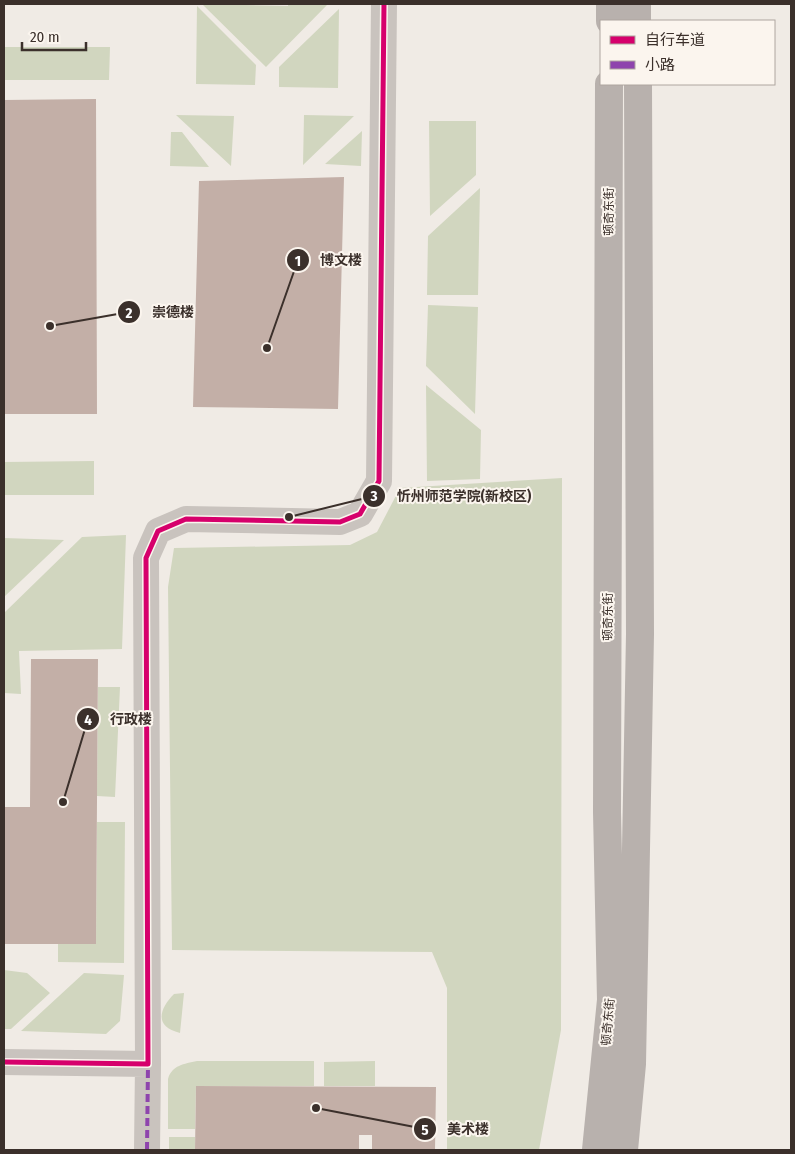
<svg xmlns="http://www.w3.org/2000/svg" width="795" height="1154" viewBox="0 0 795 1154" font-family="'Fira Sans Condensed','Noto Sans SC',sans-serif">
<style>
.green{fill:#d1d6bf}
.building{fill:#c3afa7}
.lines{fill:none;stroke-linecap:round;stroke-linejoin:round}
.minor{stroke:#c9c3be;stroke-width:26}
.major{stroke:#b8b1ad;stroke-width:28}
.quiet{stroke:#8e44ad;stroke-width:4;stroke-dasharray:8 4;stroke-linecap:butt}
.cycleway-casing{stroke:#fbf5ee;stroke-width:8}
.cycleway{stroke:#d6006c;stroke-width:5}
.labels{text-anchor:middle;stroke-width:4;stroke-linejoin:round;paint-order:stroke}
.street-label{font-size:12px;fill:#3b302b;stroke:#fbf5ee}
.leader{fill:none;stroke:#3b302b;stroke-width:2}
.callout-dot{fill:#3b302b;stroke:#fbf5ee;stroke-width:2}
.mark-label{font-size:15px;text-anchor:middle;font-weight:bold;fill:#fff}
.callout-label{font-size:14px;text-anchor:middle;font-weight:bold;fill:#3b302b;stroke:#fbf5ee;stroke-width:4;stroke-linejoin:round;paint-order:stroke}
</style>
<rect width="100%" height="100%" fill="#f0ebe5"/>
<path class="green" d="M202 4 288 6V4H328L266 67Z
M197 6 256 65 255 85 196 84Z
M339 9 338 88 279 87V67Z
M4 47H110L109 80H4Z
M176 115 234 116 231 166Z
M304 115 354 116 303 165Z
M429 121H476V175L430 216Z
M362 131 361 166 325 164Z
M171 132H182L209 167 170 166Z
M480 188 478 295H427L428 236Z
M428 305 478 307 475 414 426 366Z
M426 385 481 430 480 479 427 481Z
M94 461V495H4V462Z
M562 478 561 1030 539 1150H447V988L432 952 172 950 168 587 174 548 350 545 377 532 400 488Z
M126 535 122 649 19 651 21 694 4 693V613L82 537Z
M4 538 64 540 4 597Z
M98 687H120L115 797 97 796Z
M97 822H125L124 963 58 962V944H96Z
M4 970 27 973 50 993 11 1029H4Z
M84 973 124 975 120 1021 106 1034 21 1031Z
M184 993 180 1033C154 1027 159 1009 174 994Z
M197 1061H314V1086H196L195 1129H168V1079C172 1065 184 1064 197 1061Z
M375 1061V1086H324V1062Z
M169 1137H195V1150H169Z"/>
<path class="building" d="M96 99 97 414H4V100Z
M344 177 338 409 193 407 199 181Z
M31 659H98L96 944H4V807H30Z
M196 1086 436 1087 435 1150H372V1135H359V1150H195Z"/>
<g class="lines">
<path class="minor" d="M4 1062 148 1064 146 558 158 531 186 519 340 522 360 514 379 481 384 4
M147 1150 148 1064"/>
<path class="major" d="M610 4V21
M637 4V21
M596 1150 611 1000 607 812 609 84
M624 1150 632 1064 640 634 638 84"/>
<path class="quiet" d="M147 1150 148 1064"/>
<defs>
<path id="cycleway" d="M4 1062 148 1064 146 558 158 531 186 519 340 522 360 514 379 481 384 4"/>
</defs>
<use href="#cycleway" class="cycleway-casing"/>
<use href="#cycleway" class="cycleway"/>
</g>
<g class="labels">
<g class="street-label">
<text transform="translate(609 212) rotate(-90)" y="4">顿奇东街</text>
<text transform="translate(608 617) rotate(-90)" y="4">顿奇东街</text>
<text transform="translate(608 1022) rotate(-85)" y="4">顿奇东街</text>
</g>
</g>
<path class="leader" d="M267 348L298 260M50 326L129 312M289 517L374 496M63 802L88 719M316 1108L425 1129"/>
<g class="callout-dot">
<circle cx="267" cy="348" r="5"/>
<circle cx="50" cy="326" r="5"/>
<circle cx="289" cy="517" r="5"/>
<circle cx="63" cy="802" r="5"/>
<circle cx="316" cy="1108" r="5"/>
<circle cx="298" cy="260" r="12"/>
<circle cx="129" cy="312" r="12"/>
<circle cx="374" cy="496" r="12"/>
<circle cx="88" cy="719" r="12"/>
<circle cx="425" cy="1129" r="12"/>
</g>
<g class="mark-label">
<text x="298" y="266">1</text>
<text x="129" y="318">2</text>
<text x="374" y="501">3</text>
<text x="88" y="725">4</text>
<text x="425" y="1135">5</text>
</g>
<g class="callout-label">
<text x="341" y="265">博文楼</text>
<text x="173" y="317">崇德楼</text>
<text x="464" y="501">忻州师范学院(新校区)</text>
<text x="131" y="724">行政楼</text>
<text x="468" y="1134">美术楼</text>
</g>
<rect width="795" height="1154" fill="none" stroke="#3b302b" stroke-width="10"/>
<rect x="600" y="20" width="175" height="65" fill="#fbf5ee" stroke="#aea6a0"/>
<rect x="610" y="36" width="25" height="8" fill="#d6006c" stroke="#aea6a0"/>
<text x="645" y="45" font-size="15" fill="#3b302b">自行车道</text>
<rect x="610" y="61" width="25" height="8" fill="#8e44ad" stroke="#aea6a0"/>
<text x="645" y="70" font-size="15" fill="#3b302b">小路</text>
<path d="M22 42v8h64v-8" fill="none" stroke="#3b302b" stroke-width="2.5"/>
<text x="30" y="42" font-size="15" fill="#3b302b" stroke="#fbf5ee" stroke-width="4" paint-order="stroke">20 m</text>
</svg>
